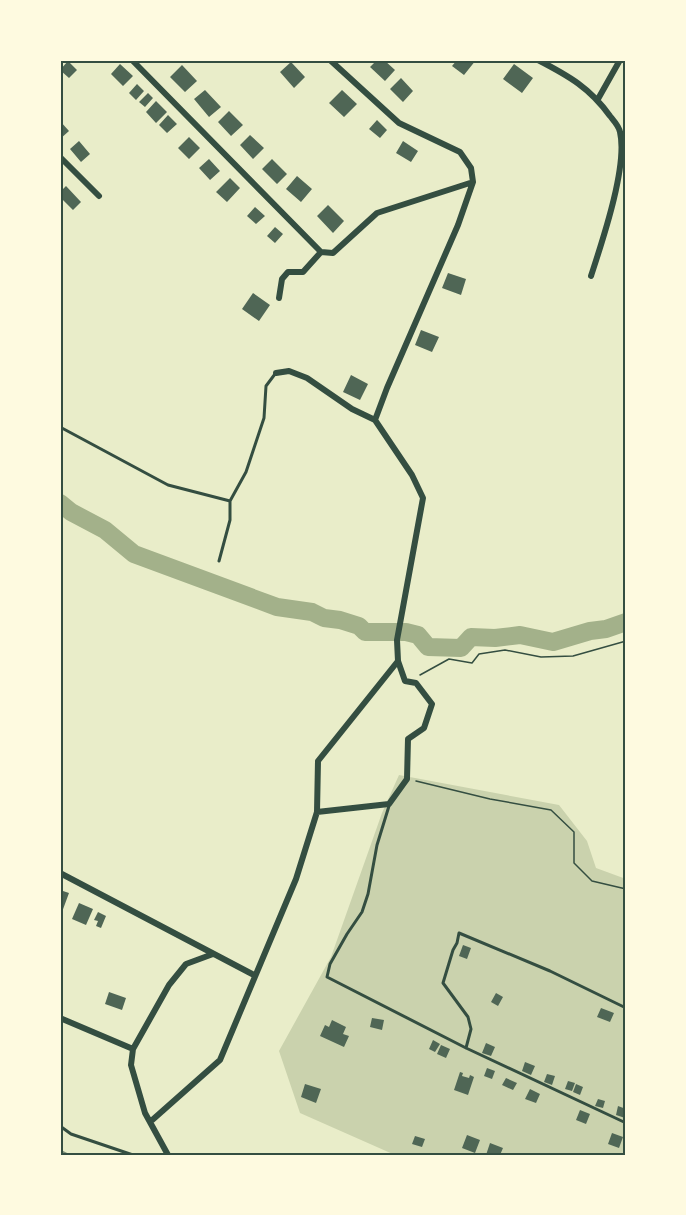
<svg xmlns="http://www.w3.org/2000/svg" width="686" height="1215" viewBox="0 0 686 1215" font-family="'PT Sans',sans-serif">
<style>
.green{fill:#cad2ad}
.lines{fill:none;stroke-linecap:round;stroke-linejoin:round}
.river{stroke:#a3b18a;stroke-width:18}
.building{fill:#4f6655}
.path{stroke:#344e41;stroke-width:1.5}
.service{stroke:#344e41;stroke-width:3}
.minor{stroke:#344e41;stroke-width:6}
.rail{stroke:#7c8e77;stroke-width:3}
.neatline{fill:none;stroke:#344e41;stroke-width:2}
</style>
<rect width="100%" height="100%" fill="#e9edc9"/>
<path class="green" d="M399 775 559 805 587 841 596 868 626 879V1155H395L300 1113 279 1051 331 957 382 813Z"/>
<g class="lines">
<path class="river" d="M60 503 71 512 105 530 134 554 277 607 312 612 324 618 340 620 359 626 365 632H406L418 635 428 647 461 648 471 637 495 638 520 635 553 642 590 631 606 629 626 622"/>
</g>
<path class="building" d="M377 60H384L395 70 385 81 370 67Z
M457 60H476L464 75 452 66Z
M68 61 77 70 69 78 60 70Z
M291 62 305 77 294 88 280 72Z
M120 64 133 76 123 86 111 74Z
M514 64 533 78 522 93 503 79Z
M182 65 197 81 185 92 170 77Z
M401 78 413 91 403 102 390 89Z
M137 84 144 91 136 100 129 93Z
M205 90 221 107 209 117 194 99Z
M342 90 357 104 344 117 329 103Z
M148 93 153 98 145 107 139 102Z
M156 101 167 112 156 123 146 112Z
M229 111 243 125 231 136 218 122Z
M168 115 177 124 167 133 159 125Z
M377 120 387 130 380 138 369 129Z
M60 121 69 131 60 139Z
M250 135 264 148 253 159 240 145Z
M189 137 200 148 189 159 178 148Z
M79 141 90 154 81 162 70 149Z
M403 141 418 151 411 162 396 153Z
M209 159 220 171 210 180 199 168Z
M272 159 287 174 277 184 262 169Z
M297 176 312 189 301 202 286 189Z
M230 178 240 188 227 202 216 192Z
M66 186 81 202 73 210 60 197V192Z
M328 205 344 221 333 233 317 216Z
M255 207 265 216 256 224 247 216Z
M275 227 283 234 275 243 267 236Z
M448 273 466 279 461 295 442 288Z
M253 293 270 305 259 321 242 309Z
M421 330 439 337 432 352 415 345Z
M351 375 368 384 360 400 343 392Z
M60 890 69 893 62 912 60 911Z
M79 903 93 909 86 925 72 919Z
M98 912 106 916 101 928 96 926 98 921 94 920Z
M463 945 471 948 467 959 459 956Z
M109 992 126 998 122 1010 105 1004Z
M496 993 503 997 498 1006 491 1002Z
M601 1008 614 1013 610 1022 597 1017Z
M372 1018 384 1020 382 1030 370 1027Z
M332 1020 346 1027 343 1034 349 1036 344 1047 320 1036 325 1025 329 1027Z
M433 1040 440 1044 435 1052 429 1049Z
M486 1043 495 1047 491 1056 482 1053Z
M441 1045 450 1049 446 1058 437 1054Z
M525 1062 535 1066 531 1075 522 1071Z
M487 1068 495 1071 492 1079 484 1076Z
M460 1072 463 1073 462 1076 469 1078 470 1075 474 1077 468 1095 454 1090Z
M547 1074 555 1076 552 1085 544 1082Z
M506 1078 517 1083 513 1090 502 1085Z
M568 1081 575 1083 572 1091 565 1089Z
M305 1084 321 1089 316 1103 301 1097Z
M576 1084 583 1087 580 1095 573 1092Z
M530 1089 540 1094 536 1103 525 1099Z
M598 1099 605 1101 603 1108 595 1106Z
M618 1106 626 1109 625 1118 616 1115Z
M580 1110 590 1114 586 1124 576 1120Z
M612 1133 623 1137 619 1148 608 1144Z
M467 1135 480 1140 475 1153 462 1148Z
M415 1136 425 1139 422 1147 412 1144Z
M490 1143 503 1148 500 1155H486Z"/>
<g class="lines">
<path class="path" d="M420 675 449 659 472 663 479 654 505 650 541 657 573 656 626 641
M416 781 490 799 551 810 574 832V863L592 881 626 889"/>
<path class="service" d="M60 427 168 485 230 501
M219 561 230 520V501L246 472 264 418 266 386 275 374
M389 806 377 845 368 894 362 912 347 934 330 964 327 977 466 1048 626 1123
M466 1048 471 1029 468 1017 443 983 453 950 457 943 459 933 550 971 626 1008
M60 1126 71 1134 133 1155"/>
<path class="minor" d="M132 60 321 252
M538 60C569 76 590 88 610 116 614 121 619 126 620 132 628 166 602 242 591 276
M598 99 620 60
M60 157 99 196
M279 298 282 279 288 272H303L321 252 333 253 377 213 473 182
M276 373 289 371 307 378 352 409 375 420
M317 812 389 804 407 779 408 739 424 728 432 704 416 683 405 681 398 661 397 640 423 498 412 475 375 420 387 388 458 225 473 182 471 168 460 152 399 123 330 60
M60 873 254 975
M60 1018 133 1049
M150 1122 220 1060 296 879 317 812 318 761 398 661
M168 1155 145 1113 131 1065 133 1049 169 985 186 964 213 954"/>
<path class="rail" d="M60 1151 68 1155"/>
</g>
<rect width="686" height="1215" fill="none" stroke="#fefae0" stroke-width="123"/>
<rect x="62" y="62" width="562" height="1092" class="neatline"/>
</svg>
